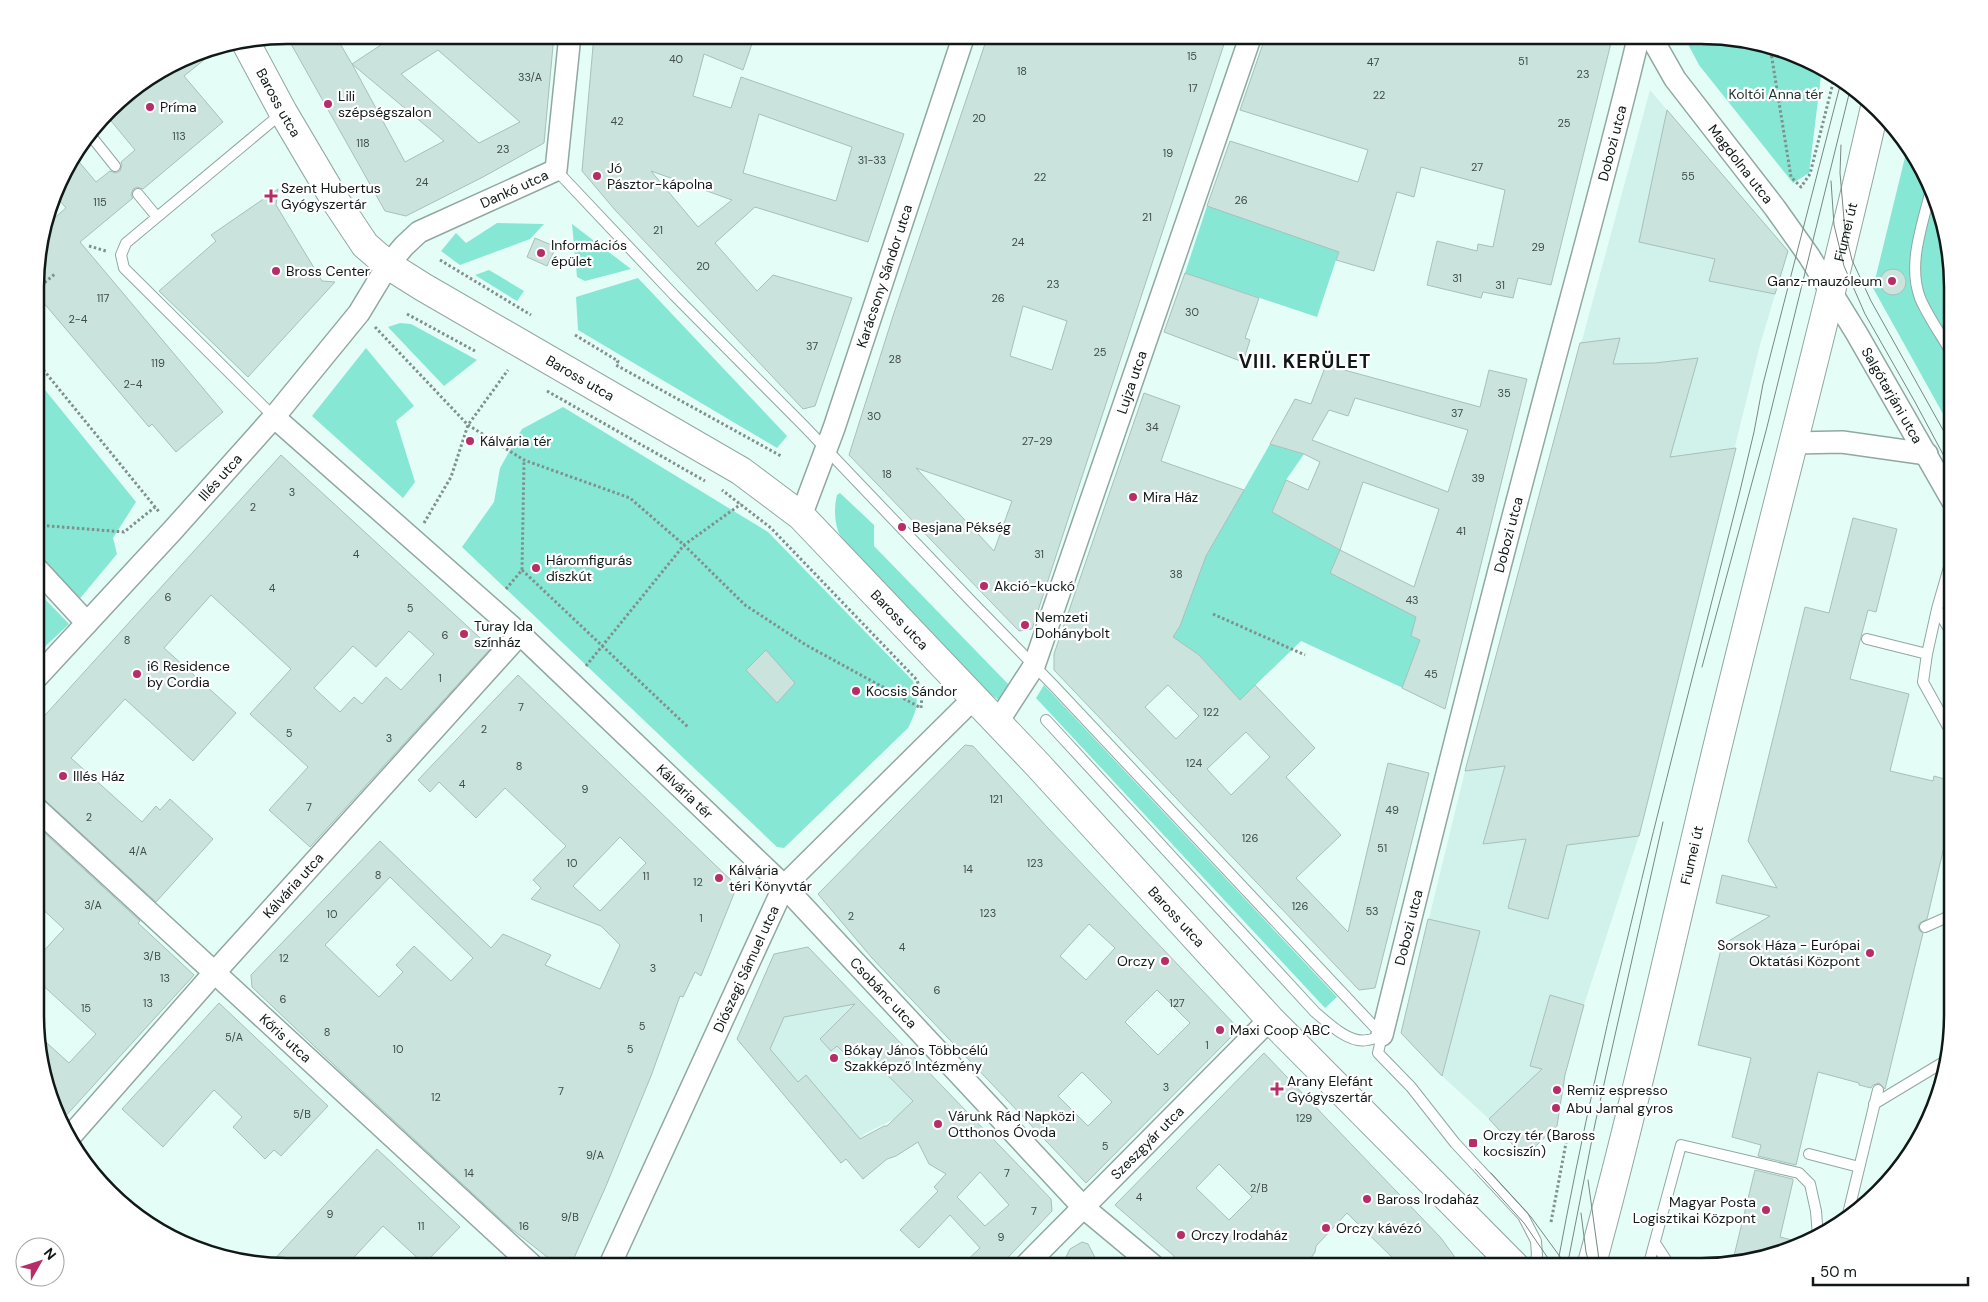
<svg xmlns="http://www.w3.org/2000/svg" width="1988" height="1302" viewBox="0 0 1988 1302" font-family="'DM Sans',sans-serif">
<style>
.built{fill:#d1f2eb}
.green{fill:#86e7d4}
.building{fill:#cbe3dd;stroke:#a8bfba;fill-rule:evenodd}
.lines{fill:none;stroke-linecap:round;stroke-linejoin:round}
.lane-casing{stroke:#91a8a2;stroke-width:12}
.street-casing{stroke:#91a8a2;stroke-width:24}
.secondary-casing{stroke:#91a8a2;stroke-width:30}
.path{stroke:#80918d;stroke-width:3;stroke-dasharray:2.5 2.5;stroke-linecap:butt}
.lane{stroke:#fff;stroke-width:10}
.street{stroke:#fff;stroke-width:21}
.secondary{stroke:#fff;stroke-width:28}
.tram{stroke:#788884;stroke-width:1}
.poi-dot{fill:#b72d68;stroke:#fff;stroke-width:2}
.labels{text-anchor:middle;stroke-width:4.5;stroke-linejoin:round;paint-order:stroke}
.number-label{font-size:11px;fill:#3f4c48}
.park-label{font-size:14px;fill:#1b302c;stroke:#fff}
.poi-label{font-size:14px;fill:#101917;stroke:#fff;text-anchor:start}
.street-label{font-size:14px;fill:#101917;stroke:#fff}
.district-label{font-size:19px;font-weight:bold;letter-spacing:1px;fill:#101917;stroke:#fff}
.rim{fill:none;stroke:#101917;stroke-width:2.5}
</style>
<rect width="100%" height="100%" fill="#e5fdf7"/>
<path class="built" d="M1650 90 1788 251 1760 345 1639 836 1584 1005 1565 1075 1557 1126 1524 1157 1489 1119 1442 1076 1401 1033 1465 771Z
M808 947 935 1079 896 1118 866 1133 851 1146 841 1163 737 1039 774 954Z"/>
<path class="green" d="M1686 35H1702L1782 48 1822 68 1809 173 1793 183 1699 65 1688 44Z
M1908 145 1919 161 1944 221 1952 270V430L1873 288Z
M1207 206 1339 251 1317 317 1185 273Z
M497 223 544 224 530 239 460 265 441 251 456 233 466 243Z
M572 224 631 269 585 281 577 277Z
M489 270 524 291 517 301 475 275Z
M638 278 787 436 777 448 578 330 576 297Z
M400 323 411 324 477 360 444 386 388 327Z
M366 348 414 406 396 421 415 482 403 498 312 416Z
M37 380 136 502 113 538 117 554 77 602 37 555Z
M563 407 768 532 913 681C919 702 918 708 908 728L784 848 777 847 462 547 494 502 500 468 522 429Z
M1270 444 1304 454 1286 480 1272 512 1340 550 1416 617 1411 636 1420 640 1403 688 1301 641 1240 700 1199 655 1173 637 1180 626 1206 556Z
M840 493 874 525V546L1010 686 1000 701 989 693 852 550C848 546 842 540 840 535 834 524 834 506 837 495Z
M44 598 69 624 37 654V605Z
M1044 685 1337 997 1325 1008 1036 698Z"/>
<path class="building" d="M286 35H335L352 64 396 35H554L544 143 483 177 406 216 385 211ZM438 50 520 122 479 143 401 74ZM352 64 444 141 405 162Z
M594 35H755L743 70 704 54 693 96 731 108 741 77 904 134 868 242 755 207 715 243 757 291 773 275 852 298 815 406 803 409 615 210 582 171ZM759 114 852 147 836 201 743 173ZM651 171 732 200 698 227Z
M988 35H1227L1032 629 1019 631 849 455 893 316ZM1023 306 1067 321 1052 370 1010 356ZM916 468 1012 501 994 551Z
M1266 35H1613L1551 285 1518 278 1513 298 1483 292 1481 298 1427 285 1437 241 1477 251 1478 244 1493 247 1505 190 1421 167 1414 197 1397 192 1374 271 1336 260 1339 252 1207 206 1230 141 1358 182 1368 150 1240 110Z
M214 49 215 51 184 76 223 122 143 189 137 187 133 189 131 195 133 198 80 242 223 412 176 452 152 424 149 427 37 295V254L46 225 66 208 55 195 61 175 75 157 96 182 110 171 116 173 120 171 122 165 121 162 135 150 107 116 121 98 191 54Z
M1667 110 1788 251 1775 294 1709 281 1715 259 1639 242Z
M278 189 276 205 322 281 335 282 248 377 159 291 216 241 211 235Z
M535 238 556 247 547 266 527 257Z
M1880 282a13 13 0 1 1 26 0a13 13 0 1 1-26 0Z
M1185 273 1259 298 1245 338 1250 340 1243 362 1164 332Z
M1620 338 1613 364 1655 363 1698 358 1670 457 1736 448 1639 836 1567 845 1548 919 1508 908 1526 839 1483 844 1505 766 1465 771 1580 343Z
M1326 365 1480 407 1489 370 1527 379 1445 709 1402 688 1420 640 1411 636 1416 617 1330 573 1340 550 1272 512 1286 480 1308 490 1320 462 1304 454 1270 444 1295 399 1311 404ZM1355 398 1468 430 1448 492 1312 440 1329 410 1348 416ZM1363 482 1439 509 1414 587 1340 550Z
M1144 393 1180 406 1161 461 1244 490 1206 556 1180 626 1173 637 1199 655 1240 700 1255 685 1315 748 1286 777 1341 835 1296 878 1348 932 1388 763 1429 773 1375 988 1359 990 1054 670V654ZM1168 685 1199 716 1176 739 1145 707ZM1246 732 1270 757 1231 795 1207 769Z
M281 455 491 648 310 847 269 810 308 767 250 714 291 669 211 595 164 648 236 713 193 761 125 699 71 758 142 822 156 806 160 810 170 799 213 839 156 902 45 800 37 797V724ZM409 631 434 654 401 690 386 677 362 704 354 697 340 712 314 688 353 646 376 667Z
M1853 518 1897 529 1876 612 1868 610 1850 679 1909 694 1890 771 1933 781 1934 776 1952 781V813L1927 919 1920 923 1918 926 1919 930 1923 933 1885 1089 1879 1083 1873 1085 1871 1088 1859 1085V1083L1818 1072 1796 1165 1758 1156 1761 1145 1732 1137 1751 1058 1698 1045 1722 945 1770 916 1716 903 1722 875 1777 888 1748 841 1805 607 1829 613Z
M766 650 795 683 777 703 746 670Z
M518 675 737 886 701 976 695 972 683 997 680 996 651 1076 606 1186 570 1267H560L509 1227 350 1080 252 987 251 975 380 841 491 948 503 934 551 955 545 965 600 989 620 945 601 926 531 899 541 888 533 880 566 846 505 788 476 818 439 782 430 792 418 780ZM620 837 646 863 600 911 573 886ZM390 877 473 958 451 981 414 946 396 965 403 972 379 997 325 945Z
M965 745 973 746 1047 827 1239 1029 1086 1183 872 958 818 894ZM1089 924 1115 948 1086 980 1060 956ZM1157 990 1190 1023 1158 1055 1125 1022ZM1082 1072 1112 1102 1088 1126 1058 1096Z
M37 826 140 921 138 923 194 975 62 1120 37 1048V1034L69 1063 96 1034 37 980V958L64 929 37 904Z
M1428 919 1480 931 1442 1076 1401 1033Z
M808 947 1051 1199 1052 1211 999 1267H960L980 1248 950 1215 919 1248 900 1230 938 1191 934 1187 946 1174 929 1164 918 1142 896 1156 887 1159 863 1179 846 1159 841 1163 737 1039 774 954ZM855 1004 820 1039 831 1051 837 1046 849 1058 860 1047 913 1101 887 1126H884L860 1139 806 1075 798 1082 770 1049 784 1017ZM980 1172 1009 1205 985 1226 957 1197Z
M1550 995 1584 1005 1565 1075 1557 1126 1524 1157 1489 1119 1542 1069 1530 1066Z
M219 1003 328 1106 281 1156 274 1150 265 1159 233 1127 242 1117 214 1090 163 1147 122 1109Z
M1264 1053 1441 1238 1462 1267H1402L1347 1213 1316 1246 1315 1252 1311 1258 1294 1267H1174V1256L1115 1205ZM1219 1164 1252 1197 1229 1220 1196 1188Z
M377 1149 460 1227 424 1264 383 1226 345 1267H286L270 1264Z
M1755 1170 1793 1179V1181L1780 1237 1804 1243 1767 1258 1732 1264Z
M1082 1242 1088 1244 1100 1267H1061L1070 1249Z"/>
<g class="lines">
<defs>
<path id="lane" d="M91 136 115 166
M556 170 674 295 805 427 971 601 1054 686 1382 1035
M1931 189C1923 224 1907 263 1920 298 1928 317 1942 336 1952 354
M138 194 157 217
M274 417 124 268 121 255 126 243 282 113
M1952 557 1937 609 1927 654 1923 682 1952 734
M1937 609 1952 634
M1867 639 1927 654
M1046 720 1315 1012C1328 1023 1349 1044 1367 1040 1372 1040 1377 1037 1382 1035
M1925 927 1952 915
M1382 1035 1378 1053 1411 1087 1455 1143 1523 1216 1536 1241 1537 1255 1534 1267
M1874 1104 1947 1060
M1809 1154 1859 1167
M1847 1218 1878 1090
M1655 1243 1670 1266
M1648 1267 1681 1145 1799 1173 1810 1184 1816 1211 1818 1237"/>
<g id="street">
<path id="s1" d="M1650 35 1675 79 1775 208 1809 256 1857 334 1952 500"/>
<path id="s2" d="M274 417 520 634 784 886 1083 1207 1155 1267"/>
<path d="M1793 443 1842 442 1927 454"/>
<path id="s3" d="M801 516 834 428 964 35"/>
<path d="M37 569 87 623"/>
<path id="s4" d="M37 677 173 530 274 417 359 313 388 265 404 246 419 232 556 170 570 35"/>
<path id="s5" d="M997 723 1034 666 1251 35"/>
<path id="s6" d="M37 809 534 1267"/>
<path id="s7" d="M1382 1035C1431 836 1481 636 1534 437 1569 303 1607 170 1639 35"/>
<path id="s8" d="M68 1139 215 972 520 634"/>
<path id="s9" d="M609 1267 784 886 973 699"/>
<path id="s10" d="M1024 1267 1270 1019"/>
</g>
<g id="secondary">
<path id="s11" d="M246 43 283 112 335 200 365 245 388 265 423 287 741 471 801 516 1037 764 1270 1019 1516 1267"/>
<path id="s12" d="M1591 1267C1639 1091 1677 913 1720 736 1771 526 1827 318 1875 107"/>
</g>
</defs>
<use href="#lane" class="lane-casing"/>
<use href="#street" class="street-casing"/>
<use href="#secondary" class="secondary-casing"/>
<path class="path" d="M1770 46 1791 177 1801 187 1810 174 1835 75
M89 246 106 251
M440 260 531 315
M37 289 56 273
M407 314 475 351
M375 327 468 425 524 460 630 498 684 545 745 605 806 645 921 708 922 696 917 680 771 528 722 490
M575 335 618 361 616 365 781 456
M37 362 160 513
M547 391 705 481
M424 523 451 477 468 425 508 370
M37 525 124 532 155 507
M522 570 689 728
M506 589 522 570 524 460
M1213 614 1305 655
M586 666 684 545 741 504
M1551 1222 1566 1143"/>
<use href="#lane" class="lane"/>
<use href="#street" class="street"/>
<use href="#secondary" class="secondary"/>
<path class="tram" d="M1841 145 1840 173 1845 231 1852 260 1871 301 1952 446
M1831 181 1834 225 1844 266 1865 314 1915 402 1952 471
M1702 667 1766 431 1851 86
M1475 1169 1524 1223 1554 1267
M1491 1173 1531 1217 1561 1258
M1588 1180 1600 1267
M1581 1213 1586 1252 1590 1267
M1557 1267C1605 1007 1674 751 1739 495L1754 432 1763 384 1842 78
M1567 1267 1595 1124 1663 822"/>
</g>
<g class="poi-dot">
<circle cx="328" cy="104" r="5"/>
<circle cx="150" cy="107" r="5"/>
<circle cx="597" cy="176" r="5"/>
<path d="M268.5 188.5h5v5h5v5h-5v5h-5v-5h-5v-5h5z"/>
<circle cx="541" cy="253" r="5"/>
<circle cx="276" cy="271" r="5"/>
<circle cx="1892" cy="281" r="5"/>
<circle cx="470" cy="441" r="5"/>
<circle cx="1133" cy="497" r="5"/>
<circle cx="902" cy="527" r="5"/>
<circle cx="536" cy="568" r="5"/>
<circle cx="984" cy="586" r="5"/>
<circle cx="1025" cy="625" r="5"/>
<circle cx="464" cy="634" r="5"/>
<circle cx="137" cy="674" r="5"/>
<circle cx="856" cy="691" r="5"/>
<circle cx="63" cy="776" r="5"/>
<circle cx="719" cy="878" r="5"/>
<circle cx="1870" cy="953" r="5"/>
<circle cx="1165" cy="961" r="5"/>
<circle cx="1220" cy="1030" r="5"/>
<circle cx="834" cy="1058" r="5"/>
<path d="M1274.5 1081.5h5v5h5v5h-5v5h-5v-5h-5v-5h5z"/>
<circle cx="1557" cy="1090" r="5"/>
<circle cx="1556" cy="1108" r="5"/>
<circle cx="938" cy="1124" r="5"/>
<rect x="1468" y="1138" width="10" height="10" rx="2.5"/>
<circle cx="1367" cy="1199" r="5"/>
<circle cx="1766" cy="1210" r="5"/>
<circle cx="1326" cy="1228" r="5"/>
<circle cx="1181" cy="1235" r="5"/>
</g>
<g class="labels">
<g class="number-label">
<text x="1192" y="60">15</text>
<text x="676" y="63">40</text>
<text x="1523" y="65">51</text>
<text x="1373" y="66">47</text>
<text x="1022" y="75">18</text>
<text x="1583" y="78">23</text>
<text x="530" y="81">33/A</text>
<text x="1193" y="92">17</text>
<text x="1379" y="99">22</text>
<text x="979" y="122">20</text>
<text x="617" y="125">42</text>
<text x="1564" y="127">25</text>
<text x="179" y="140">113</text>
<text x="363" y="147">118</text>
<text x="503" y="153">23</text>
<text x="1168" y="157">19</text>
<text x="872" y="164">31-33</text>
<text x="1477" y="171">27</text>
<text x="1688" y="180">55</text>
<text x="1040" y="181">22</text>
<text x="422" y="186">24</text>
<text x="1241" y="204">26</text>
<text x="100" y="206">115</text>
<text x="1147" y="221">21</text>
<text x="658" y="234">21</text>
<text x="1018" y="246">24</text>
<text x="1538" y="251">29</text>
<text x="703" y="270">20</text>
<text x="1457" y="282">31</text>
<text x="1053" y="288">23</text>
<text x="1500" y="289">31</text>
<text x="103" y="302">117</text>
<text x="998" y="302">26</text>
<text x="1192" y="316">30</text>
<text x="78" y="323">2-4</text>
<text x="812" y="350">37</text>
<text x="1100" y="356">25</text>
<text x="895" y="363">28</text>
<text x="158" y="367">119</text>
<text x="133" y="388">2-4</text>
<text x="1504" y="397">35</text>
<text x="1457" y="417">37</text>
<text x="874" y="420">30</text>
<text x="1152" y="431">34</text>
<text x="1037" y="445">27-29</text>
<text x="887" y="478">18</text>
<text x="1478" y="482">39</text>
<text x="292" y="496">3</text>
<text x="253" y="511">2</text>
<text x="1461" y="535">41</text>
<text x="356" y="558">4</text>
<text x="1039" y="558">31</text>
<text x="1176" y="578">38</text>
<text x="272" y="592">4</text>
<text x="168" y="601">6</text>
<text x="1412" y="604">43</text>
<text x="410" y="612">5</text>
<text x="445" y="639">6</text>
<text x="127" y="644">8</text>
<text x="1431" y="678">45</text>
<text x="440" y="682">1</text>
<text x="521" y="711">7</text>
<text x="1211" y="716">122</text>
<text x="484" y="733">2</text>
<text x="289" y="737">5</text>
<text x="389" y="742">3</text>
<text x="1194" y="767">124</text>
<text x="519" y="770">8</text>
<text x="462" y="788">4</text>
<text x="585" y="793">9</text>
<text x="996" y="803">121</text>
<text x="309" y="811">7</text>
<text x="1392" y="814">49</text>
<text x="89" y="821">2</text>
<text x="1250" y="842">126</text>
<text x="1382" y="852">51</text>
<text x="138" y="855">4/A</text>
<text x="572" y="867">10</text>
<text x="1035" y="867">123</text>
<text x="968" y="873">14</text>
<text x="378" y="879">8</text>
<text x="646" y="880">11</text>
<text x="698" y="886">12</text>
<text x="93" y="909">3/A</text>
<text x="1300" y="910">126</text>
<text x="1372" y="915">53</text>
<text x="988" y="917">123</text>
<text x="332" y="918">10</text>
<text x="851" y="920">2</text>
<text x="701" y="922">1</text>
<text x="902" y="951">4</text>
<text x="152" y="960">3/B</text>
<text x="284" y="962">12</text>
<text x="653" y="972">3</text>
<text x="165" y="982">13</text>
<text x="937" y="994">6</text>
<text x="283" y="1003">6</text>
<text x="148" y="1007">13</text>
<text x="1177" y="1007">127</text>
<text x="86" y="1012">15</text>
<text x="642" y="1030">5</text>
<text x="327" y="1036">8</text>
<text x="234" y="1041">5/A</text>
<text x="1207" y="1049">1</text>
<text x="398" y="1053">10</text>
<text x="630" y="1053">5</text>
<text x="1166" y="1091">3</text>
<text x="561" y="1095">7</text>
<text x="436" y="1101">12</text>
<text x="302" y="1118">5/B</text>
<text x="1304" y="1122">129</text>
<text x="1105" y="1150">5</text>
<text x="595" y="1159">9/A</text>
<text x="469" y="1177">14</text>
<text x="1007" y="1177">7</text>
<text x="1259" y="1192">2/B</text>
<text x="1139" y="1201">4</text>
<text x="1034" y="1215">7</text>
<text x="330" y="1218">9</text>
<text x="570" y="1221">9/B</text>
<text x="421" y="1230">11</text>
<text x="524" y="1230">16</text>
<text x="1001" y="1241">9</text>
</g>
<g class="park-label">
<text x="1776" y="99">Koltói Anna tér</text>
</g>
<g class="poi-label">
<text x="338" y="101">Lili<tspan x="338" dy="16">szépségszalon</tspan></text>
<text x="160" y="112">Príma</text>
<text x="607" y="173">Jó<tspan x="607" dy="16">Pásztor-kápolna</tspan></text>
<text x="281" y="193">Szent Hubertus<tspan x="281" dy="16">Gyógyszertár</tspan></text>
<text x="551" y="250">Információs<tspan x="551" dy="16">épület</tspan></text>
<text x="286" y="276">Bross Center</text>
<text x="1882" y="286" text-anchor="end">Ganz-mauzóleum</text>
<text x="480" y="446">Kálvária tér</text>
<text x="1143" y="502">Mira Ház</text>
<text x="912" y="532">Besjana Pékség</text>
<text x="546" y="565">Háromfigurás<tspan x="546" dy="16">díszkút</tspan></text>
<text x="994" y="591">Akció-kuckó</text>
<text x="1035" y="622">Nemzeti<tspan x="1035" dy="16">Dohánybolt</tspan></text>
<text x="474" y="631">Turay Ida<tspan x="474" dy="16">színház</tspan></text>
<text x="147" y="671">i6 Residence<tspan x="147" dy="16">by Cordia</tspan></text>
<text x="866" y="696">Kocsis Sándor</text>
<text x="73" y="781">Illés Ház</text>
<text x="729" y="875">Kálvária<tspan x="729" dy="16">téri Könyvtár</tspan></text>
<text x="1860" y="950" text-anchor="end">Sorsok Háza - Európai<tspan x="1860" dy="16">Oktatási Központ</tspan></text>
<text x="1155" y="966" text-anchor="end">Orczy</text>
<text x="1230" y="1035">Maxi Coop ABC</text>
<text x="844" y="1055">Bókay János Többcélú<tspan x="844" dy="16">Szakképző Intézmény</tspan></text>
<text x="1287" y="1086">Arany Elefánt<tspan x="1287" dy="16">Gyógyszertár</tspan></text>
<text x="1567" y="1095">Remiz espresso</text>
<text x="1566" y="1113">Abu Jamal gyros</text>
<text x="948" y="1121">Várunk Rád Napközi<tspan x="948" dy="16">Otthonos Óvoda</tspan></text>
<text x="1483" y="1140">Orczy tér (Baross<tspan x="1483" dy="16">kocsiszín)</tspan></text>
<text x="1377" y="1204">Baross Irodaház</text>
<text x="1756" y="1207" text-anchor="end">Magyar Posta<tspan x="1756" dy="16">Logisztikai Központ</tspan></text>
<text x="1336" y="1233">Orczy kávézó</text>
<text x="1191" y="1240">Orczy Irodaház</text>
</g>
<g class="street-label">
<text dy="5" stroke="none"><textPath href="#s11" startOffset="68">Baross utca</textPath></text>
<text dy="5" stroke="none"><textPath href="#s7" startOffset="921">Dobozi utca</textPath></text>
<text dy="5" stroke="none"><textPath href="#s1" startOffset="158">Magdolna utca</textPath></text>
<text dy="5" stroke="none"><textPath href="#s4" startOffset="692">Dankó utca</textPath></text>
<text dy="5" stroke="none"><textPath href="#s12" startOffset="1066">Fiumei út</textPath></text>
<text dy="5" stroke="none"><textPath href="#s3" startOffset="254">Karácsony Sándor utca</textPath></text>
<text dy="5" stroke="none"><textPath href="#s11" startOffset="488">Baross utca</textPath></text>
<text dy="5" stroke="none"><textPath href="#s5" startOffset="368">Lujza utca</textPath></text>
<text dy="5" stroke="none"><textPath href="#s1" startOffset="435">Salgótarjáni utca</textPath></text>
<text dy="5" stroke="none"><textPath href="#s4" startOffset="271">Illés utca</textPath></text>
<text dy="5" stroke="none"><textPath href="#s7" startOffset="516">Dobozi utca</textPath></text>
<text dy="5" stroke="none"><textPath href="#s11" startOffset="892">Baross utca</textPath></text>
<text dy="5" stroke="none"><textPath href="#s2" startOffset="556">Kálvária tér</textPath></text>
<text dy="5" stroke="none"><textPath href="#s12" startOffset="424">Fiumei út</textPath></text>
<text dy="5" stroke="none"><textPath href="#s8" startOffset="339">Kálvária utca</textPath></text>
<text dy="5" stroke="none"><textPath href="#s11" startOffset="1298">Baross utca</textPath></text>
<text dy="5" stroke="none"><textPath href="#s7" startOffset="111">Dobozi utca</textPath></text>
<text dy="5" stroke="none"><textPath href="#s9" startOffset="328">Diószegi Sámuel utca</textPath></text>
<text dy="5" stroke="none"><textPath href="#s2" startOffset="839">Csobánc utca</textPath></text>
<text dy="5" stroke="none"><textPath href="#s6" startOffset="338">Kőris utca</textPath></text>
<text dy="5" stroke="none"><textPath href="#s10" startOffset="175">Szeszgyár utca</textPath></text>
</g>
<g class="district-label">
<text x="1305" y="368">VIII. KERÜLET</text>
</g>
</g>
<path d="M0 0H1988V1302H0ZM287 44H1701A243 243 0 0 1 1944 287V1015A243 243 0 0 1 1701 1258H287A243 243 0 0 1 44 1015V287A243 243 0 0 1 287 44Z" fill="#fff" fill-rule="evenodd"/>
<path class="rim" d="M287 44H1701A243 243 0 0 1 1944 287V1015A243 243 0 0 1 1701 1258H287A243 243 0 0 1 44 1015V287A243 243 0 0 1 287 44Z"/>
<g transform="translate(40 1262) rotate(51)"><circle r="24" fill="#ffffff" stroke="#9fa3a2"/>
<path d="M0-4L9 19L0 12L-9 19Z" fill="#b72d68"/>
<text y="-8" font-size="14" font-weight="bold" text-anchor="middle" fill="#101917">N</text>
</g>
<path d="M1813 1277v8h155v-8" fill="none" stroke="#101917" stroke-width="2.5"/>
<text x="1820" y="1277" font-size="15" fill="#101917" stroke="#ffffff" stroke-width="4" paint-order="stroke">50 m</text>
</svg>
